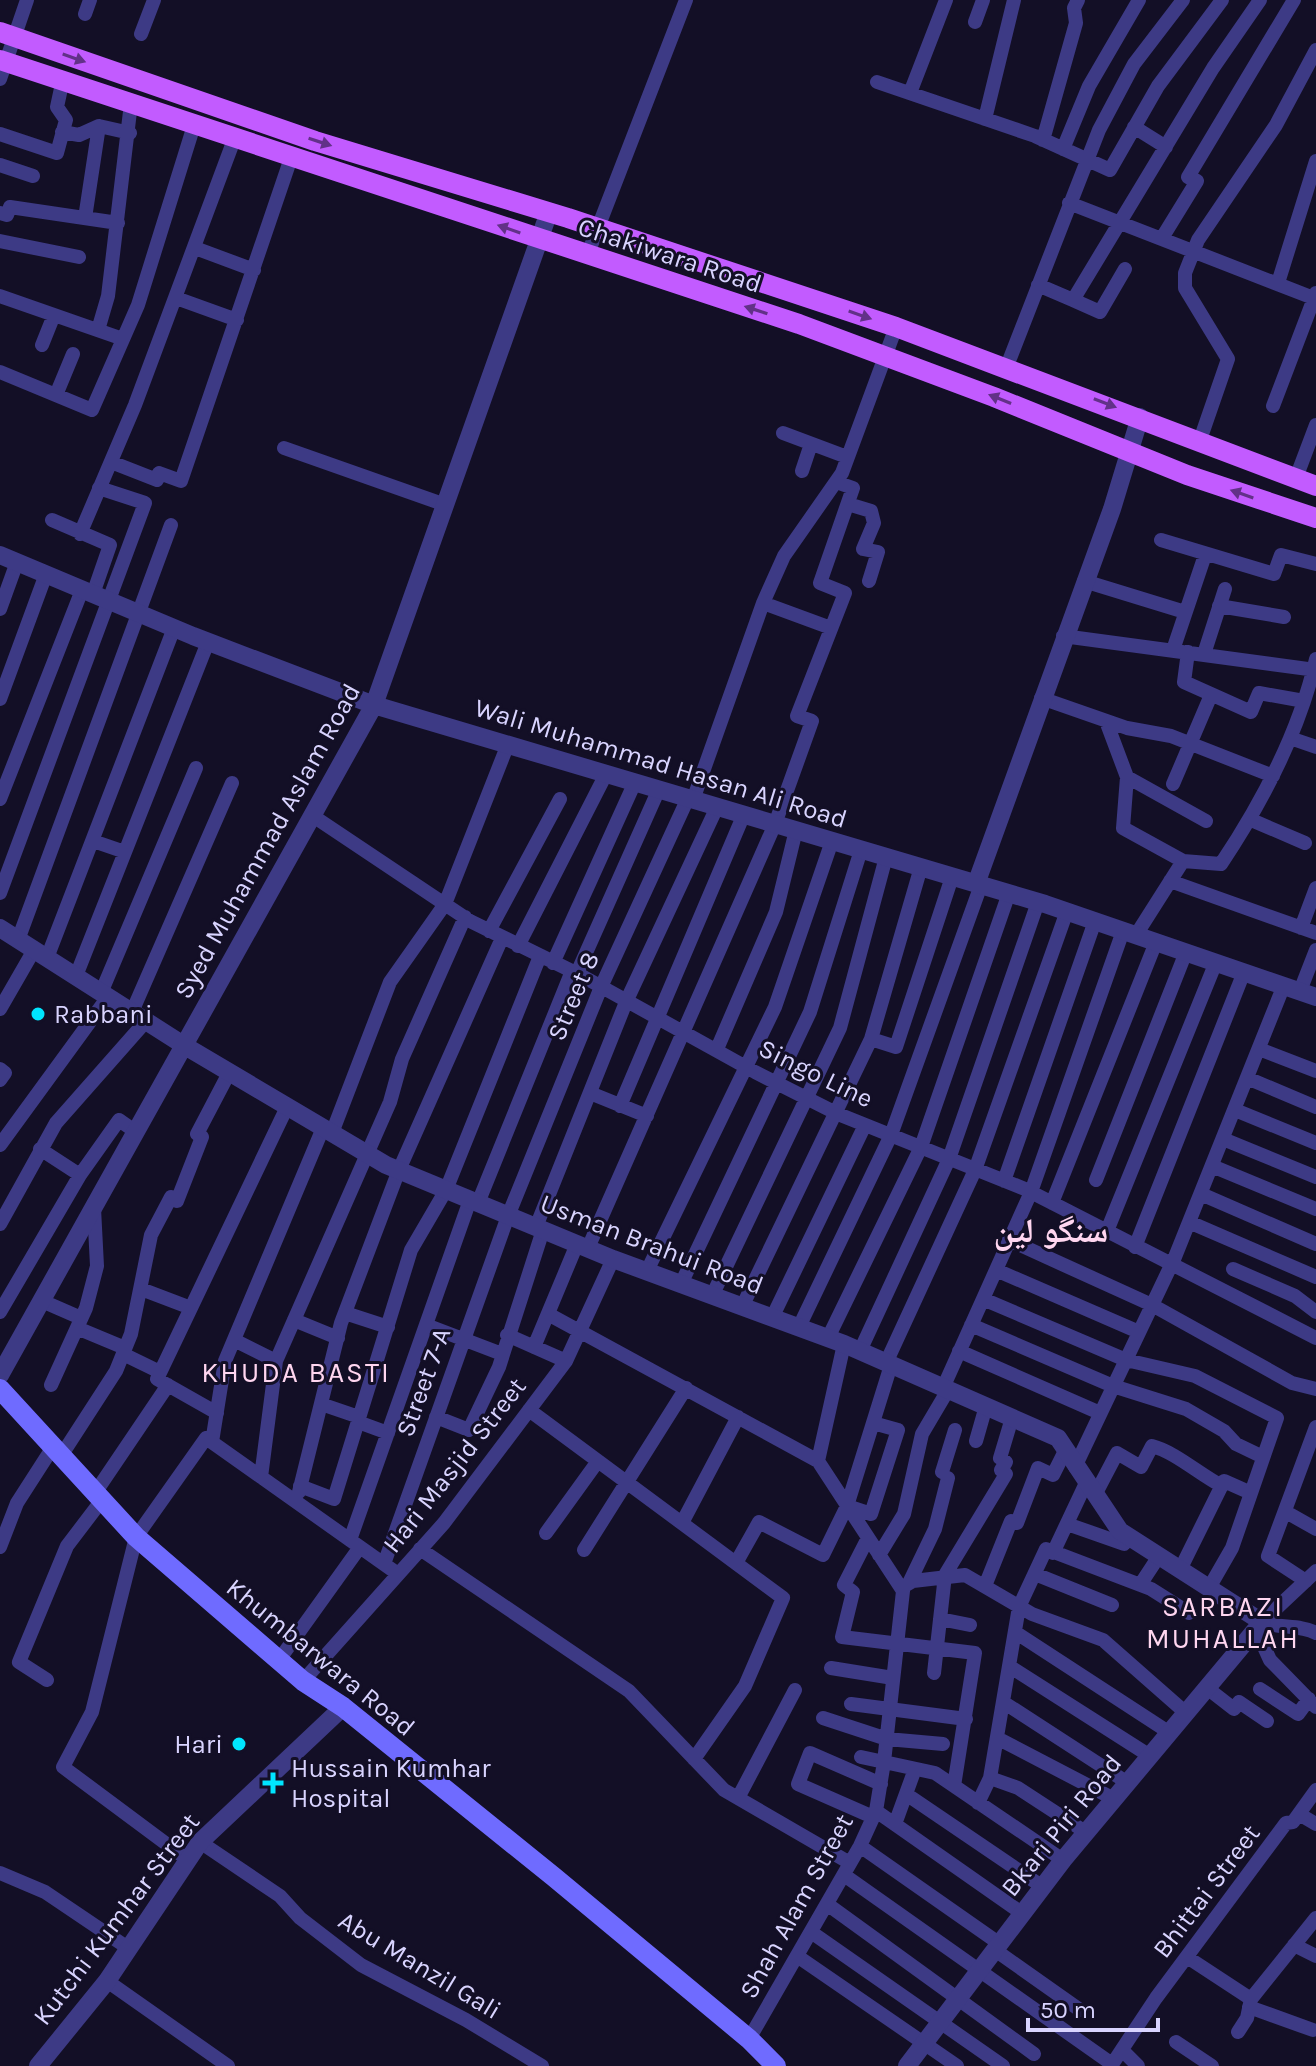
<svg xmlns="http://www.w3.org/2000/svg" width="1316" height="2066" viewBox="0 0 1316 2066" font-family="Karla,'Noto Naskh Arabic',sans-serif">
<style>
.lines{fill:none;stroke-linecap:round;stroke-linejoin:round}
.minor{stroke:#3d3a85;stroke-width:14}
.tertiary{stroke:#3d3a85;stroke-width:18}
.secondary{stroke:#6f6bff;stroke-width:20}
.primary{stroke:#c25bff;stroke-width:20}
.oneway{fill:#623188}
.poi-dot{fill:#00e5ff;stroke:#130f26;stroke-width:3}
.labels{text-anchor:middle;stroke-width:6;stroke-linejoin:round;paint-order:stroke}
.street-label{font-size:26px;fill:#d9d4ff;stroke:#130f26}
.poi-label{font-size:26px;fill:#d9d4ff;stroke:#130f26;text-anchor:start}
.neighbourhood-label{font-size:28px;letter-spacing:2px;fill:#ffd6f0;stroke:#130f26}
.district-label{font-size:34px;font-weight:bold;fill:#ffd6f0;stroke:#130f26}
</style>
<rect width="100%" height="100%" fill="#130f26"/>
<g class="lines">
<path class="minor" d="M85 14 90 0
M975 22 983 0
M141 34 154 0
M0 79 27 0
M877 82 1035 136 1110 170 1158 86 1222 0
M910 93 946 0
M985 119 1014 0
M1134 127 1166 147
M62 132 79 135 99 126 130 133
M0 134 57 153 66 120 57 107 63 79
M1043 140 1076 23 1074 8 1078 0
M1063 149 1089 86 1139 0
M0 165 33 176
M1069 203 1316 299
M0 213 7 215 10 207 118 223
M85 218 99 126
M1162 238 1197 181 1188 177 1294 0
M0 241 79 257
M195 248 254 270
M587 256 686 0
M1278 283 1316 161
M1038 285 1073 300 1213 68 1260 0
M0 296 123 339
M176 298 237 320
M1073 300 1100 312 1125 269
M98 330 108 296 131 103
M42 345 54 315
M1007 366 1099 130 1134 64 1183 0
M0 372 92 410 138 305 195 122
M56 395 73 354
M1273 406 1316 293
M783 433 847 457
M1200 440 1228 359 1185 288V273L1198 240 1276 125 1316 50
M284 448 443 504
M111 462 157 480 159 473 181 481 292 155
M802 471 811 444
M1296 478 1316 425
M848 504 871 511 874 523 863 549 878 552 869 581
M52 520 110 545 93 594
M80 534 135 405 235 137
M1161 540 1274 574 1281 555 1316 564
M1084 581 1185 612
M763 603 831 628
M1219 606 1284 617
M0 609 17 562
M1063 636 1316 670
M1173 650 1205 555
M1188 652 1184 682 1251 712 1259 693 1304 701
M1204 654 1225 589
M1041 698 1127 728 1171 736 1273 776
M0 699 46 574
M1106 721 1127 777 1123 828 1183 861
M1290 738 1316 747
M1127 777 1206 821
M1173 784 1211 695
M0 799 82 590
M693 800 763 603 784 556 842 473 896 327
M313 816 470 921 582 976 755 1072 838 1114 1025 1189 1316 1338
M1249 819 1305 843
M93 841 125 852
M1170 881 1316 933
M0 893 145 503 99 488
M1301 928 1316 888
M489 931 560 799
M1136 935 1183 861 1221 864C1263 801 1299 733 1316 659
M18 940 171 525
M518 946 606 774
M47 958 174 628
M553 963 635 782
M577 973 659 789
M76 976 208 642
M1300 991 1316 950
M101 993 196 768
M0 1009 34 950
M132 1012 232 783
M871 1039 896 1047 952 877
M717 1049 776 912 796 830
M1259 1049 1316 1071
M0 1069 5 1073 0 1080
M1247 1078 1316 1107
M590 1093 647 1116
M620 1106 744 814
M1235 1110 1316 1143
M332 1133 390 982 445 904 508 744
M1223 1139 1316 1177
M0 1145 108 997
M40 1149 80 1175
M1212 1166 1316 1209
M1096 1180 1186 952
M1004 1181 1095 921
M1201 1194 1316 1244
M478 1203 572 971
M1052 1203 1156 942
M1189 1222 1316 1277
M0 1224 56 1123 146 1021
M536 1227 626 1002 717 807
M1107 1231 1216 962
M1009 1240 1152 1305 1292 1383 1316 1389
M1135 1247 1244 972
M588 1248 775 824 812 721 797 716 845 593 820 583 853 488 836 482
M1233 1269 1295 1296 1316 1312
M996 1270 1139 1332
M647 1271 775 1007 832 841
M681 1284 810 1012 861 850
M141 1289 191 1308
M712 1296 840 1028 886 857
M983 1299 1126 1360 1195 1376 1277 1418 1232 1548 1209 1588
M42 1301 81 1318
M742 1307 871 1039 921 867
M0 1312 80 1175 119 1120 136 1132
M345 1313 388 1327
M548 1314 818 1461
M772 1318 865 1125
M294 1320 338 1338
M426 1325 502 1354
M971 1325 1113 1386 1186 1409 1224 1431 1236 1444 1263 1457
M799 1327 891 1135 981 885
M77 1328 125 1348
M507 1335 566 1361
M828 1338 921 1147 1009 893
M234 1340 276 1361
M534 1347 577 1244
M860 1351 949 1159 1038 902
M959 1351 1100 1413
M123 1354 160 1372
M886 1363 975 1170 1067 911
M51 1385 86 1308 97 1266 94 1208
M943 1388 1031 1192 1123 931
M321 1404 359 1417
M529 1410 783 1598 745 1686 694 1759
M217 1413 157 1379 287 1107
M436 1417 469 1430 499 1367 543 1230
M358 1422 388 1433
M976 1441 986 1406
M212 1442 225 1361 323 1128
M61 1456 116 1371 131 1334 151 1235 171 1197 177 1201 202 1137 197 1134 229 1073
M1075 1467 1175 1257 1284 985
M942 1472 955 1430
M261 1477 276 1361 390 1102 402 1059 465 917
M300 1486 334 1499 411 1250 446 1190 540 956
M299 1492 341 1323 399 1170 502 938
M95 1493 168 1385
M1095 1495 1117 1453 1141 1467 1152 1446C1175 1452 1199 1474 1222 1486
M847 1506 871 1514 898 1430 873 1423
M1286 1512 1316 1529
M682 1523 738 1417
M1067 1524 1124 1544 1130 1537
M546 1533 598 1461
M868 1538 844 1585 853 1592 842 1637 975 1653 954 1786
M350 1540 470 1200
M0 1547 17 1503 53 1447
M420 1549 629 1691 724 1790 850 1863
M584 1550 686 1388
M1053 1553 1086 1483
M879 1555 904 1514 922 1434 948 1390
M736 1563 759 1522 823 1555 847 1506 891 1365
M384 1564 508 1216 601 987 688 798
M1180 1570 1224 1481 1251 1493
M1316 1571 1262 1622C1280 1629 1299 1624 1316 1633
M1035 1574 1112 1605
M1306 1581 1268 1556 1316 1427
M909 1583 935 1529 948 1478
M1140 1585 1159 1556
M985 1586 1011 1521 1017 1523 1038 1468 1053 1475 1065 1451
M901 1588 913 1581 965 1575 1032 1614 1103 1640 1186 1713
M940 1619 970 1625
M1256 1629 1270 1660 1316 1707
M1015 1632 1170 1733
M279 1660 360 1547
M1009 1666 1150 1756
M831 1668 893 1678
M934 1673 945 1575 1006 1474 1001 1470 1006 1462 1000 1458 1012 1418
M47 1680 19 1662 67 1546 102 1500
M303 1681 444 1523 566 1361 613 1259
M1207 1688 1234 1709 1239 1702 1267 1721
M1260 1689 1298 1714 1309 1699
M1003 1702 1128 1783
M851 1704 966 1719
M823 1718 887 1739 943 1744
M997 1738 1114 1799
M861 1757 935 1773 1063 1860
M990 1778 1018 1788 1087 1833
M906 1794 1043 1887
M738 1798 795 1690
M978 1803 990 1778 1019 1607 1046 1549 1151 1589 1189 1613
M876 1811 1023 1914
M1299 1814 1316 1824
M873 1817 798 1784 810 1753 881 1784
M895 1824 915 1769
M200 1842 280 1896 300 1918 361 1965 466 2020 542 2066
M860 1846 1000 1944
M188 1860 63 1767 92 1712 136 1537 206 1438 398 1574
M0 1873 45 1892 128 1948
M844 1875 1112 2064
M827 1904 1034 2054
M811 1932 1003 2066
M1294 1945 1316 1956
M995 1950 1080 2010
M797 1956 957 2066
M1187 1957 1251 1999
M107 1981 228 2066
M1249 2007 1313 2030
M1238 2032 1247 2018 1251 1999 1316 1918
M749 2039 860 1846 876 1811 884 1762 903 1591 818 1461 844 1344
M1176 2042 1212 2066
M1122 2050 1138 2066
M1111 2066 1156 1998 1286 1823 1293 1822 1316 1790"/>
<path class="tertiary" d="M0 555 193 636 374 705 1045 904 1316 997
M976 884 1112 509 1140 417
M0 928 185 1046 386 1165 613 1259 844 1344 1058 1438 1120 1531 1262 1622 1063 1860 907 2066
M0 1375 374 705 549 212
M38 2066 107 1981 200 1842 343 1707"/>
<path class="secondary" d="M0 1389 136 1537 303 1681 343 1707 554 1877 749 2039 776 2066"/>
<path class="primary" d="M0 32 315 141 568 218 896 327 1316 486
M0 60 799 324 994 397 1187 475 1316 518"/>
</g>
<defs><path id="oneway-solid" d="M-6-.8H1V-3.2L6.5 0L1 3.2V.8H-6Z" transform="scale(2)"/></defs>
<g class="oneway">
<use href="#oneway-solid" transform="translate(74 58) rotate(19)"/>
<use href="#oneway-solid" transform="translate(320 142) rotate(18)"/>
<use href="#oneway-solid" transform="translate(509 229) rotate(-161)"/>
<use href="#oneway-solid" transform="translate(756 310) rotate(-162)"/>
<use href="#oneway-solid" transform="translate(860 315) rotate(19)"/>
<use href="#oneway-solid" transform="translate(1000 399) rotate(-158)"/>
<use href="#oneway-solid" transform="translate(1105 403) rotate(21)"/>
<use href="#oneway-solid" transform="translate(1242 494) rotate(-161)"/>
</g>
<g class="poi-dot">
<circle cx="38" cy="1014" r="8"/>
<circle cx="239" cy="1744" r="8"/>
<path d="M269 1771h8v8h8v8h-8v8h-8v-8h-8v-8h8z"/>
</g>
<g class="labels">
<g class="street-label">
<text transform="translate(670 255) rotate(18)" y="9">Chakiwara Road</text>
<text transform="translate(661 763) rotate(17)" y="9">Wali Muhammad Hasan Ali Road</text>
<text transform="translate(267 841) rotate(-61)" y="9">Syed Muhammad Aslam Road</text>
<text transform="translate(573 996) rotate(-67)" y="9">Street 8</text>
<text transform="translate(816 1073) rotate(26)" y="9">Singo Line</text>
<text transform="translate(652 1244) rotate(21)" y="9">Usman Brahui Road</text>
<text transform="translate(423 1382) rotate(-70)" y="9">Street 7-A</text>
<text transform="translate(454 1465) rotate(-52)" y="9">Hari Masjid Street</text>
<text transform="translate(321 1657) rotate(39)" y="9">Khumbarwara Road</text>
<text transform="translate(1061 1825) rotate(-51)" y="9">Bkari Piri Road</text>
<text transform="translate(1206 1891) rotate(-53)" y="9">Bhittai Street</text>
<text transform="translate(796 1906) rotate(-61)" y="9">Shah Alam Street</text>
<text transform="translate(116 1919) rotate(-53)" y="9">Kutchi Kumhar Street</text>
<text transform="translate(420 1965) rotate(31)" y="9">Abu Manzil Gali</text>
</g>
<g class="poi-label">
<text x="54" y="1023">Rabbani</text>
<text x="223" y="1753" text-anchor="end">Hari</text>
<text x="291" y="1777">Hussain Kumhar<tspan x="291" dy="30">Hospital</tspan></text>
</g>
<g class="neighbourhood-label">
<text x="296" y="1382">KHUDA BASTI</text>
<text x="1223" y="1616">SARBAZI<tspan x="1223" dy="32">MUHALLAH</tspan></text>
</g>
<g class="district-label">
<text x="1051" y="1242">سنگو لین</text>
</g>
</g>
<path d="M1028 2018v12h130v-12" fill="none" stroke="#d9d4ff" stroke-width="4"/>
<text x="1040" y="2018" font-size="24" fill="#d9d4ff" stroke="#130f26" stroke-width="6" paint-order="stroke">50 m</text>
</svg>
